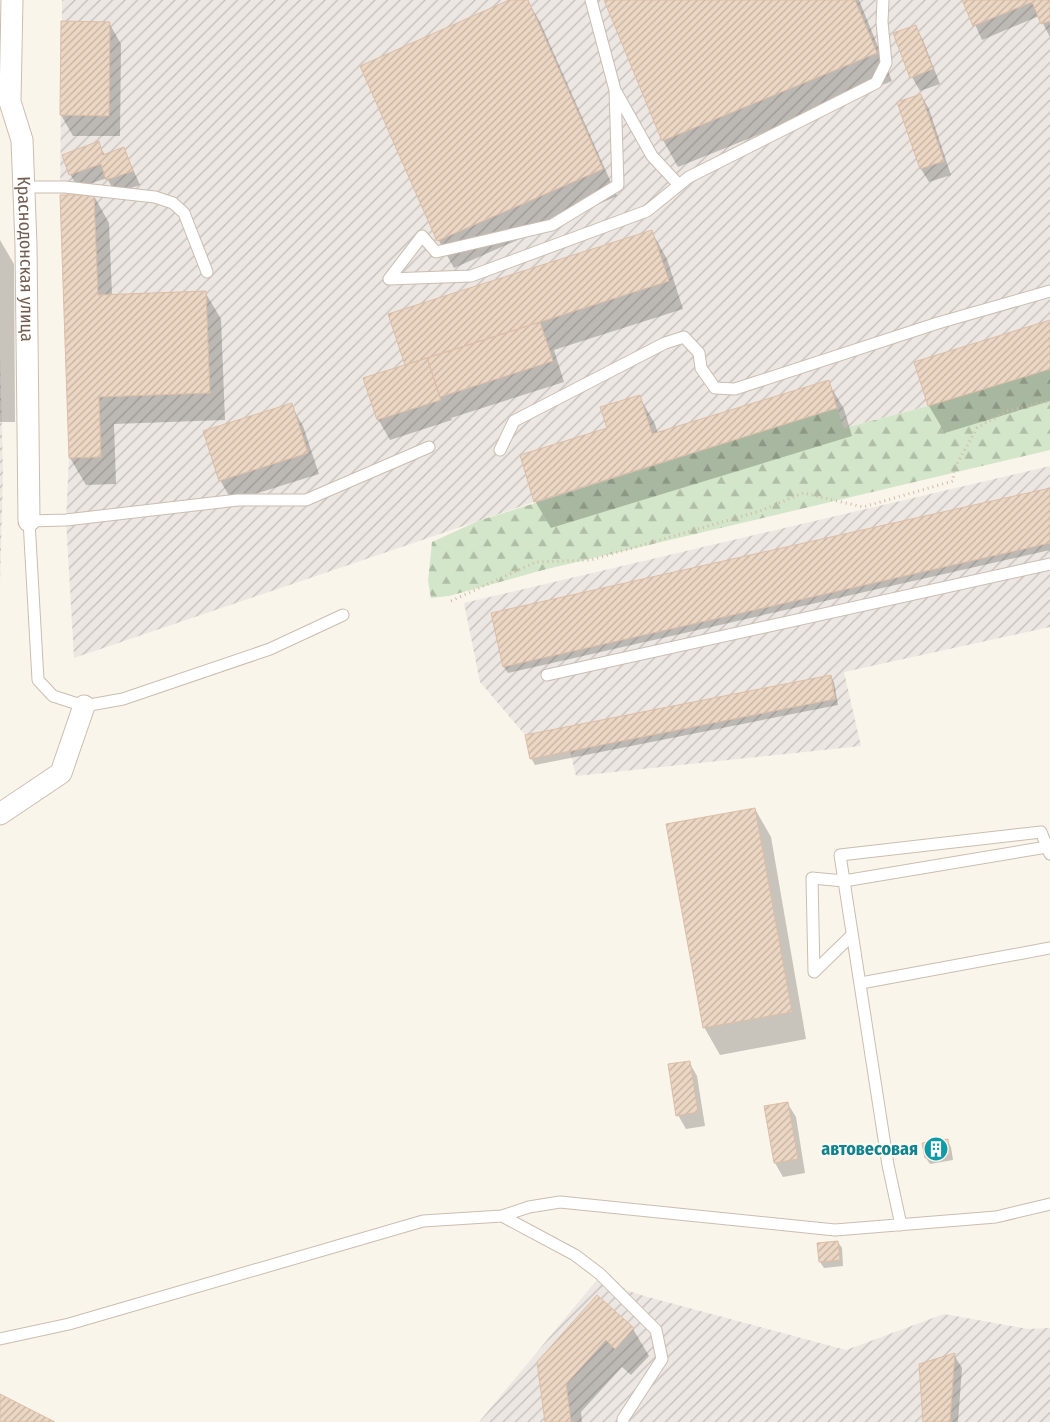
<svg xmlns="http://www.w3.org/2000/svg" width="1050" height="1422" viewBox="0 0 1050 1422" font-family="'Fira Sans Condensed',sans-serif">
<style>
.industrial{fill:url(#industrial-furrows)}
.forest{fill:url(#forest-firs)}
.shadow{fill:#0003}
.building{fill:url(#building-hatch);stroke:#ddbea7}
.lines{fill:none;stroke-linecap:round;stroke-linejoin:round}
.lane-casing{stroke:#cbbdb0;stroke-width:13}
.street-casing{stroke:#cbbdb0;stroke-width:23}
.path{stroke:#d1baa7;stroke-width:3;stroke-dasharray:1 4;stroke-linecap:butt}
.lane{stroke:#fff;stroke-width:11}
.street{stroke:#fff;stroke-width:21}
.labels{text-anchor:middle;stroke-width:4.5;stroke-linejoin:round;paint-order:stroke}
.street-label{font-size:18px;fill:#725e50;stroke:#fdf8f0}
.culture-label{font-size:18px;font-weight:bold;fill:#0d838f;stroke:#fdf8f0;text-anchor:end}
</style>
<defs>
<pattern id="industrial-furrows" width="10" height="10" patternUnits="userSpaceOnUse" patternTransform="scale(1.25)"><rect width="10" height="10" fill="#ece7e2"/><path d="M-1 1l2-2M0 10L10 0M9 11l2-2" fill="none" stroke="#c4beba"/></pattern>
<pattern id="forest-firs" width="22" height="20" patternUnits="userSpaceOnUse" patternTransform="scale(1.25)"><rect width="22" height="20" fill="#d3e6c9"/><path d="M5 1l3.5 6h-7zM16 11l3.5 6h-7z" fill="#b0bea6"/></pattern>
<pattern id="building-hatch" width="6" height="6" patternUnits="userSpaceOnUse" patternTransform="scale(1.25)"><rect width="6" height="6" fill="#ecd6c4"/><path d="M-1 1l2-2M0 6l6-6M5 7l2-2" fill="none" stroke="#c4b1a2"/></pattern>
</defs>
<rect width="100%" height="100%" fill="#faf5ea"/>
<path class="industrial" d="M62 0H1050V369L928 406 843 428 837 408 534 502 74 658 66 520 69 458 60 195Z
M0 353 3 473 0 585Z
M1050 466V627L844 672 861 746 576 776 570 751 530 759 525 735 480 682 464 603Z
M605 1270 626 1290 644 1296 846 1350 944 1314 1028 1329 1050 1328V1422H479Z"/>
<path class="forest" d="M1050 369V450L543 570 449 596 431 598 428 581 432 542 478 521 837 408 844 428 928 406Z"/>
<path class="shadow" d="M512 0H527L540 22 617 196 454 268 439 241 361 67Z
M605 0H859L892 81 678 167 663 140Z
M964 0H1050V37L1039 16 982 40Z
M109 23 121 44 120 136H73L61 115Z
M915 26 923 40 940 84 920 91 912 77Z
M921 95 929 109 951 175 929 182 921 169Z
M98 143 105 155 124 149 140 185 115 193 107 178 78 188 70 174Z
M94 196 109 223 112 295 205 292 221 319 225 420 114 424 116 484 86 485 70 458Z
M652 232 667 259 683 309 554 350 564 382 451 418 452 420 390 440 378 419 407 366Z
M0 240 14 264 15 422H0Z
M1050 321V401L945 433 929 406 915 363Z
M828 382 844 409 852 436 551 528 535 501 639 396 655 424 658 434Z
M291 405 303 426 319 474 232 501 220 480Z
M1050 489V550L508 673 504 667Z
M830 676 834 682 838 705 535 765 531 758Z
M755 809 771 837 806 1039 720 1055 704 1027Z
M689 1062 697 1076 705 1126 686 1129 678 1115Z
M788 1104 796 1117 805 1173 783 1177 775 1163Z
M947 1140 951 1147 953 1160 930 1164 926 1158Z
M838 1242 842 1248 843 1266 824 1268 820 1262Z
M633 1329 649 1356 631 1375 622 1367 581 1412 582 1422H546L538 1363Z
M954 1355 962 1368 958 1422H924Z"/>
<path class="building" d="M509 0H528L603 169 437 241 360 66Z
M604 0H855L877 53 662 141Z
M962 0H1050V21L1041 24 1032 2 973 26Z
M61 21 110 22 109 116 60 115Z
M916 25 933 69 910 78 893 33Z
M921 94 944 161 920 169 897 102Z
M99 141 103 155 124 147 133 171 106 180 101 164 69 175 62 155Z
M60 195H94L98 295 206 291 210 393 99 397 101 457 69 458Z
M652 230 669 281 405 365 388 314Z
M1050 320V369L928 406 914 362Z
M540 322 553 361 440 397 427 358Z
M427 358 441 400 377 420 363 378Z
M829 380 837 408 534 502 520 455 607 428 600 407 640 395 652 434Z
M292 403 308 453 219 481 203 431Z
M1050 488V543L503 667 491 613Z
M831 675 835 699 530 759 525 735Z
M755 808 792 1012 703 1028 666 824Z
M690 1061 698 1112 676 1116 668 1064Z
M788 1102 798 1159 774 1163 764 1106Z
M948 1139 950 1154 925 1158 922 1143Z
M838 1241 840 1260 819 1262 817 1243Z
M597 1295 634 1328 615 1349 606 1340 566 1384 571 1422H545L537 1362Z
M955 1353 950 1422H923L919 1364Z
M0 1394 55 1422H0Z"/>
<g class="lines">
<defs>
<path id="lane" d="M591 0 615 90 652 156 679 185
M24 187H65L155 197 173 203 184 213 207 272
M389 279 471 276 647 211 689 177 876 83 886 63 882 22 883 0
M389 279 422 236 436 252 552 225 618 185 615 90
M500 450 514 421 665 343 684 337 699 353 701 368 715 388 735 389 938 323 1050 291
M343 615 270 649 123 699 84 706 53 696 38 680 29 521 66 520 238 500H306L429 447
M547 675 1050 564
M852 935 814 972 812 878 844 881 1047 847
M861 983 1050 948
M502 1216 575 1255 600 1274 656 1330 662 1359 623 1419V1422
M901 1225 888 1165 840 855 1041 832 1050 854
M0 1339 69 1324 423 1221 502 1216 529 1207 560 1202 835 1230 996 1217 1050 1204"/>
<g id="street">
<path id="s1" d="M12 0 10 102 22 140 26 245 29 521"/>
<path d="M0 814 61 773 84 706"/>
</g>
</defs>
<use href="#lane" class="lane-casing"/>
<use href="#street" class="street-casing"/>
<path class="path" d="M451 601 536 562 591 560 760 511 803 493 863 507 953 481 954 469 977 428 1007 411 1050 401"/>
<use href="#lane" class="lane"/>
<use href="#street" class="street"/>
</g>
<defs>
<symbol id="building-disc" viewBox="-11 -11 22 22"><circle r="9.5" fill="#0f9aa8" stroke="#fdf8f0"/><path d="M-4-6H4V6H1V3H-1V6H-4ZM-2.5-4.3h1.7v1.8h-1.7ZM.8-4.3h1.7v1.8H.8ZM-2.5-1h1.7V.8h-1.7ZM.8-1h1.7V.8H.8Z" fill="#fff"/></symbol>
</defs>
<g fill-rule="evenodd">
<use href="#building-disc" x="922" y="1135" width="28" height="28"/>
</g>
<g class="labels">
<g class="street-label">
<text dy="6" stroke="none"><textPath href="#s1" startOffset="261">Краснодонская улица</textPath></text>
</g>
<g class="culture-label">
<text x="918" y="1155">автовесовая</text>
</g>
</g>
</svg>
